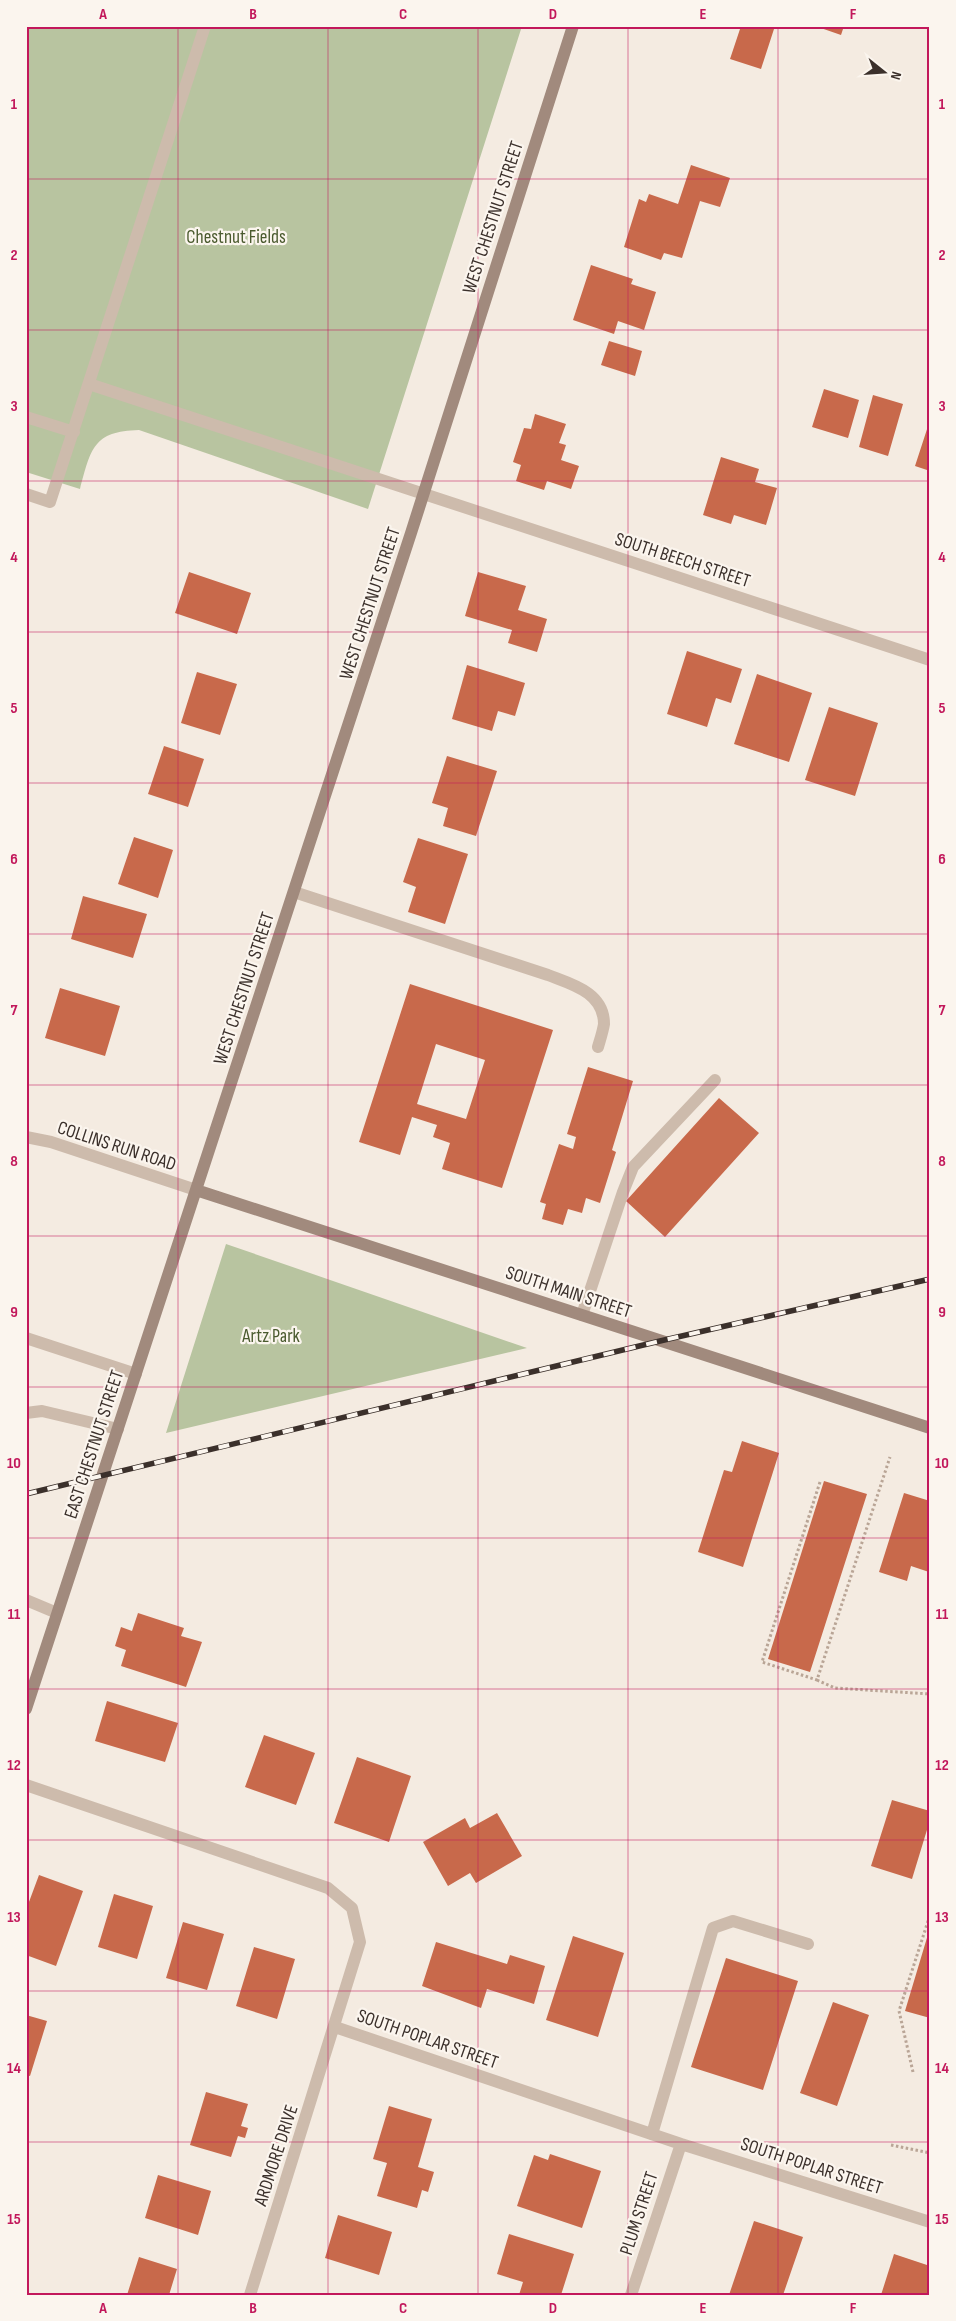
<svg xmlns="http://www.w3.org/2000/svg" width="956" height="2321" viewBox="0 0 956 2321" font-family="'Sofia Sans Condensed',sans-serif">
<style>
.green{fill:#b8c4a0}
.building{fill:#c8694b;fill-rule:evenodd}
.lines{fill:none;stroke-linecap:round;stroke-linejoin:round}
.path{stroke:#b9a596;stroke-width:3;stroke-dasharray:2.5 2.5;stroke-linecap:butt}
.lane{stroke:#cdbbac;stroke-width:12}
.street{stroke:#cdbbac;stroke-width:12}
.secondary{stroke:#a18a7d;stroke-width:12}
.rail-casing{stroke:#3b302b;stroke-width:5.5}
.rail{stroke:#fbf5ee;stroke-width:4;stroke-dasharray:11;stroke-linecap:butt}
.grid{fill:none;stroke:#c2185b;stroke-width:1;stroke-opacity:0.55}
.labels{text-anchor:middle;stroke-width:4.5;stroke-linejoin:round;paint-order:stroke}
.street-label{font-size:19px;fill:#3b302b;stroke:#fbf5ee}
.park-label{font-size:19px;fill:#4a5a2e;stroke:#fbf5ee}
.neatline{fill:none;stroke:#c2185b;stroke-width:2}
.grid-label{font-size:16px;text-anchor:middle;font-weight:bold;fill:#c2185b}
</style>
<rect width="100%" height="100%" fill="#f4ebe1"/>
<path class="green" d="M26 26H522L368 509 139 430C93 431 91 449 80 489L26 472Z
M226 1244 527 1348 166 1433Z"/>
<path class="building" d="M741 26H766L774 29 761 69 730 59Z
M815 26H844L841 35Z
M691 165 730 178 720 207 700 201 682 258 664 253 661 260 624 247 639 199 646 202 649 194 678 204Z
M591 265 633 279 631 284 656 292 644 330 618 321 614 334 573 320Z
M609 341 642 351 635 376 601 365Z
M824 389 859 400 848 438 812 427Z
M873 395 903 404 888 456 859 447Z
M535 414 566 424 559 443 566 445 561 460 579 466 571 489 547 481 544 490 516 481 521 465 513 462 524 428 531 429Z
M930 420V471L915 466Z
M721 457 759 469 755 482 777 488 766 525 734 515 731 524 703 515Z
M189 572 251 593 237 634 175 613Z
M478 572 526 586 518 610 547 619 537 652 508 643 512 630 465 616Z
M687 651 742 669 731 703 716 698 707 727 667 714Z
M467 665 525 683 515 716 498 711 492 731 452 719Z
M197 672 237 684 220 735 181 723Z
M757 674 812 693 789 762 734 744Z
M829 707 878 723 855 796 805 780Z
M164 746 204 759 188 807 148 794Z
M447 756 497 771 476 836 443 826 448 808 432 803Z
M134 837 173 850 158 898 118 884Z
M418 838 468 854 445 924 408 912 416 887 403 882Z
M83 896 147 914 133 958 71 939Z
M410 984 553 1030 502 1188 442 1169 450 1143 433 1137 437 1125 412 1117 400 1155 359 1142ZM436 1044 485 1060 466 1119 417 1104Z
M60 988 120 1006 105 1056 45 1038Z
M588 1067 633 1081 612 1150 616 1152 600 1203 586 1198 582 1213 568 1209 563 1225 542 1219 546 1204 540 1202 559 1144 573 1149 576 1137 567 1134Z
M719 1098 759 1133 665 1237 626 1201Z
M742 1441 779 1453 743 1567 698 1552 724 1470 732 1472Z
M824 1481 867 1494 810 1672 768 1659Z
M904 1493 930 1501V1568L929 1572 911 1566 907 1581 879 1572Z
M138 1613 184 1628 181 1636 202 1642 186 1687 121 1666 126 1650 115 1646 121 1627 132 1631Z
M107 1701 178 1723 165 1762 95 1741Z
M264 1735 315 1753 296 1805 245 1787Z
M357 1757 411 1776 389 1842 334 1823Z
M892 1800 930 1811V1820L912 1879 871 1866Z
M497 1813 522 1856 476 1883 470 1873 448 1886 423 1842 465 1818 470 1828Z
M39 1875 83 1891 56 1966 26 1955V1910Z
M114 1894 153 1906 137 1959 98 1947Z
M183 1922 224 1934 207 1990 166 1978Z
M929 1931H930V2018L905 2011Z
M573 1936 624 1953 598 2037 546 2020Z
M436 1942 507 1964 510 1955 545 1966 534 2004 487 1989 481 2008 422 1986Z
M254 1947 295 1959 277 2019 236 2006Z
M726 1958 798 1981 763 2090 691 2067Z
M833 2002 869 2015 837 2106 800 2093Z
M26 2015 47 2021 30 2076 26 2075Z
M206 2092 248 2104 241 2126 248 2128 245 2138 238 2136 231 2157 190 2145Z
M389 2106 432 2119 418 2167 434 2172 428 2192 422 2190 417 2208 377 2196 387 2163 373 2159Z
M550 2154 601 2171 582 2228 517 2206 534 2155 548 2160Z
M158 2175 211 2191 198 2235 145 2218Z
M338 2215 392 2232 379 2275 325 2258Z
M754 2221 803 2237 783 2295H729Z
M509 2234 574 2254 561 2295 554 2293 553 2295H519L523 2282 497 2274Z
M894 2254 930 2266V2295H881Z
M139 2257 177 2269 169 2295H127Z"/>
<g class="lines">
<path class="path" d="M820 1482 762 1662 817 1680 890 1457
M817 1680 835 1688 930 1694
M928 1826H930
M913 2072 899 2011 930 1915
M891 2145 930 2153"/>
<path class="lane" d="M89 384 424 494
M26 417 74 432
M26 494 50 502 205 26
M294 892 548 975C571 984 604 992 604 1024 603 1031 600 1040 598 1047
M582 1315 623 1192 633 1167 715 1080
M26 1338 136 1374
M26 1413 42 1411 118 1429
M26 1600 57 1613
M652 2134 713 1928 733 1921 808 1944"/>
<path class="street" d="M424 494 930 660
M26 1137 51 1142 196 1190
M26 1785 328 1888 352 1908 360 1942 250 2295
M335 2027 681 2144 930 2222
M631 2295 681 2144"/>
<path class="secondary" d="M196 1190 930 1428
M26 1709 411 533 573 26"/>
<defs>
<path id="rail" d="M26 1494 660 1341 930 1279"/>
</defs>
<use href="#rail" class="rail-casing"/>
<use href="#rail" class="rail"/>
</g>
<path class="grid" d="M178 26V2295M328 26V2295M478 26V2295M628 26V2295M778 26V2295M26 179H930M26 330H930M26 481H930M26 632H930M26 783H930M26 934H930M26 1085H930M26 1236H930M26 1387H930M26 1538H930M26 1689H930M26 1840H930M26 1991H930M26 2142H930"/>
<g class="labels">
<g class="street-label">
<text transform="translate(492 217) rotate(-72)" y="7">WEST CHESTNUT STREET</text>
<text transform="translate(683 559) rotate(18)" y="7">SOUTH BEECH STREET</text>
<text transform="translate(369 603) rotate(-72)" y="7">WEST CHESTNUT STREET</text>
<text transform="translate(243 988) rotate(-72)" y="7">WEST CHESTNUT STREET</text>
<text transform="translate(117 1145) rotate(18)" y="7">COLLINS RUN ROAD</text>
<text transform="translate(569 1291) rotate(18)" y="7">SOUTH MAIN STREET</text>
<text transform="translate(93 1444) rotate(-72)" y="7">EAST CHESTNUT STREET</text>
<text transform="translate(428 2038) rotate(19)" y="7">SOUTH POPLAR STREET</text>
<text transform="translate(275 2155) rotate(-72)" y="7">ARDMORE DRIVE</text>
<text transform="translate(812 2165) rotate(18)" y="7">SOUTH POPLAR STREET</text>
<text transform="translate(638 2213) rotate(-72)" y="7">PLUM STREET</text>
</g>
<g class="park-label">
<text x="236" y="243">Chestnut Fields</text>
<text x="271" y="1342">Artz Park</text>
</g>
</g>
<rect width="956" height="2321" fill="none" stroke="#fbf5ee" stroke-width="55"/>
<g transform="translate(884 72) rotate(107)" stroke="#fbf5ee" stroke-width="4" paint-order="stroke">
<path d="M0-4L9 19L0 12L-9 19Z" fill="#3b302b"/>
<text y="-8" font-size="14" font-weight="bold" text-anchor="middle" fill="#3b302b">N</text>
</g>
<rect x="28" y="28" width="900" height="2266" class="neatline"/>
<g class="grid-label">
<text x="103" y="19">A</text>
<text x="253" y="19">B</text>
<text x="403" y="19">C</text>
<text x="553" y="19">D</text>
<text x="703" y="19">E</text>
<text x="853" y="19">F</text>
<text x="14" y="109">1</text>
<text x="942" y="109">1</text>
<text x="14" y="260">2</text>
<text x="942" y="260">2</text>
<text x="14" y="411">3</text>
<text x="942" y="411">3</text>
<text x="14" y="562">4</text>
<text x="942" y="562">4</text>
<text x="14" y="713">5</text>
<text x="942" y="713">5</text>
<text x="14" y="864">6</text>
<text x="942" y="864">6</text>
<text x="14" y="1015">7</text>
<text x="942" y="1015">7</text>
<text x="14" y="1166">8</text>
<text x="942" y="1166">8</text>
<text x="14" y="1317">9</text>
<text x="942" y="1317">9</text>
<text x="14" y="1468">10</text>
<text x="942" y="1468">10</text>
<text x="14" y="1619">11</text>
<text x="942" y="1619">11</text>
<text x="14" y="1770">12</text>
<text x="942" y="1770">12</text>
<text x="14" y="1922">13</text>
<text x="942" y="1922">13</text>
<text x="14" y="2073">14</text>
<text x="942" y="2073">14</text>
<text x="14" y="2224">15</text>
<text x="942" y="2224">15</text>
<text x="103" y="2313">A</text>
<text x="253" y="2313">B</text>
<text x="403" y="2313">C</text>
<text x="553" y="2313">D</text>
<text x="703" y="2313">E</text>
<text x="853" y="2313">F</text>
</g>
</svg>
